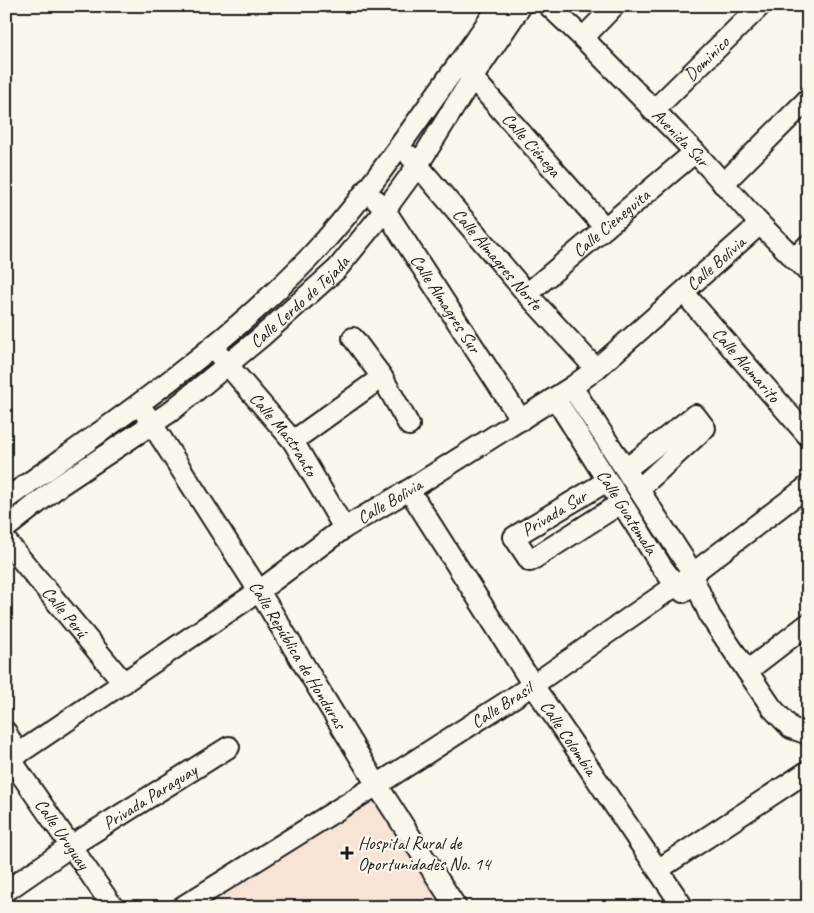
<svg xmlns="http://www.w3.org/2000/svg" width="814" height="913" viewBox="0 0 814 913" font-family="Caveat,sans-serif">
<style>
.built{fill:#f7e4d6}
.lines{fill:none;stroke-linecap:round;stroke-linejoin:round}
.minor-casing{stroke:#1c1c1c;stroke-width:24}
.minor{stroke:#fbf7ec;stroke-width:20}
.poi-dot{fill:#1c1c1c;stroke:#fbf7ec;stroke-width:2}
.labels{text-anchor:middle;stroke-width:4.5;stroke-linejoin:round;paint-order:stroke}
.street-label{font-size:18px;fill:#1c1c1c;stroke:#fbf7ec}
.poi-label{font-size:18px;fill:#1c1c1c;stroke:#fbf7ec;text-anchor:start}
</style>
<rect width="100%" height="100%" fill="#fbf7ec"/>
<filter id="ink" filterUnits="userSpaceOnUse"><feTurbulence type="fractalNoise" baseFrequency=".02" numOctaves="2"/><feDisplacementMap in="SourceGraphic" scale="10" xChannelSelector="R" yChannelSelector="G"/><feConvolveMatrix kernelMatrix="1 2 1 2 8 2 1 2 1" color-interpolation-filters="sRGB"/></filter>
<g filter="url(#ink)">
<path class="built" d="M372 799 442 907H203Z"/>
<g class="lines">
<defs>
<g id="minor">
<path id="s1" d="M549 6 583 38 695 152 760 224 808 272"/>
<path d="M583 38 614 6"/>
<path id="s2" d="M464 68 605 228"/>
<path id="s3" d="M653 111 760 6"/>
<path id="s4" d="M410 156 527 294 596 369"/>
<path d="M723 184 808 99"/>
<path id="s5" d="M376 200 385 210 521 420"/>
<path d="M794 259 808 245"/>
<path id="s6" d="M684 293 808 436"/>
<path id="s7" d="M527 294 695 152"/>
<path d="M353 338 382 377 409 425"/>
<path id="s8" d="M220 356 293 441 344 528"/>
<path d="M572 387 687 564 710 616 772 708 791 728 808 734"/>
<path id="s9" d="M555 398 662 567 675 584 683 592"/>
<path id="s10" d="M145 413 259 591 377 785 456 907"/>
<path d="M293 441 382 377"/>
<path d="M626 469 695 415 705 428 639 489"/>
<path d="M607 481 514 537 530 561 621 503"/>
<path id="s11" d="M409 490 533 685 683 907"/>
<path d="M6 499C112 424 220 351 310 257 356 208 395 153 433 99 455 68 477 38 499 6"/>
<path id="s12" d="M6 528 59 486 170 412 261 337 337 269 385 210 418 165 473 77 521 6"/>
<path id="s13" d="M6 541 124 683"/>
<path d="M747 671 808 624"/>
<path d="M6 732 18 755"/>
<path id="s14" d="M11 760 113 907"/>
<path id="s15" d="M6 762 259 591 344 528 409 490 572 387 596 369 760 224"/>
<path d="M659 869 808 771"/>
<path id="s16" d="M6 891 71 846 229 747"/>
<path id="s17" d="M182 907 377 785 533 685 692 574 808 486"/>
</g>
</defs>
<use href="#minor" class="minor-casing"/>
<use href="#minor" class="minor"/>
</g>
</g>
<path class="poi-dot" d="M344.5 845.5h5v5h5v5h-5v5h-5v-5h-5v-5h5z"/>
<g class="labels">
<g class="street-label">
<text dy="6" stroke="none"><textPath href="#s3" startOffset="75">Dominico</textPath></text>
<text dy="6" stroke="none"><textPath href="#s1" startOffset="186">Avenida Sur</textPath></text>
<text dy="6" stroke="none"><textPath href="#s2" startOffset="102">Calle Ciénega</textPath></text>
<text dy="6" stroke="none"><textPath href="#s7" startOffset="110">Calle Cieneguita</textPath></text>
<text dy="6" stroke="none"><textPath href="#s4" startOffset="135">Calle Almagres Norte</textPath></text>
<text dy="6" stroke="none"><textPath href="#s15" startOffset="869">Calle Bolivia</textPath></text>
<text dy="6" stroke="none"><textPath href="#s12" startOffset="371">Calle Lerdo de Tejada</textPath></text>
<text dy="6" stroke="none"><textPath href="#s5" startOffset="125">Calle Almagres Sur</textPath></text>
<text dy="6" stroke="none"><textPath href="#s6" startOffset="95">Calle Alamarito</textPath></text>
<text dy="6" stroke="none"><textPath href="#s8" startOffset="101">Calle Mastranto</textPath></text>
<text dy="6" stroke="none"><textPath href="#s15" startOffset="464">Calle Bolivia</textPath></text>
<text dy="6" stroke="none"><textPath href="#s9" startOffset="135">Calle Guatemala</textPath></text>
<text transform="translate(554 513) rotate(-31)" y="6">Privada Sur</text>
<text dy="6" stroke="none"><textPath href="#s13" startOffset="92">Calle Perú</textPath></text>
<text dy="6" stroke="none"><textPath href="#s10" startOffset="286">Calle República de Honduras</textPath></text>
<text dy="6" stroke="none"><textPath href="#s17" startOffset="378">Calle Brasil</textPath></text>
<text dy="6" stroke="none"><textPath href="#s11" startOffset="295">Calle Colombia</textPath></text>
<text dy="6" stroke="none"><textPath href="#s16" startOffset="172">Privada Paraguay</textPath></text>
<text dy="6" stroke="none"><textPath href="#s14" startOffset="90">Calle Uruguay</textPath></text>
</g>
<g class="poi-label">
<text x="358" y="849">Hospital Rural de<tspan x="358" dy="21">Oportunidades No. 14</tspan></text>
</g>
</g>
<rect width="814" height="913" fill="none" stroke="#fbf7ec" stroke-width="25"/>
<rect x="12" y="12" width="789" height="888" fill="none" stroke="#1c1c1c" stroke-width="2" filter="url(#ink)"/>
</svg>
